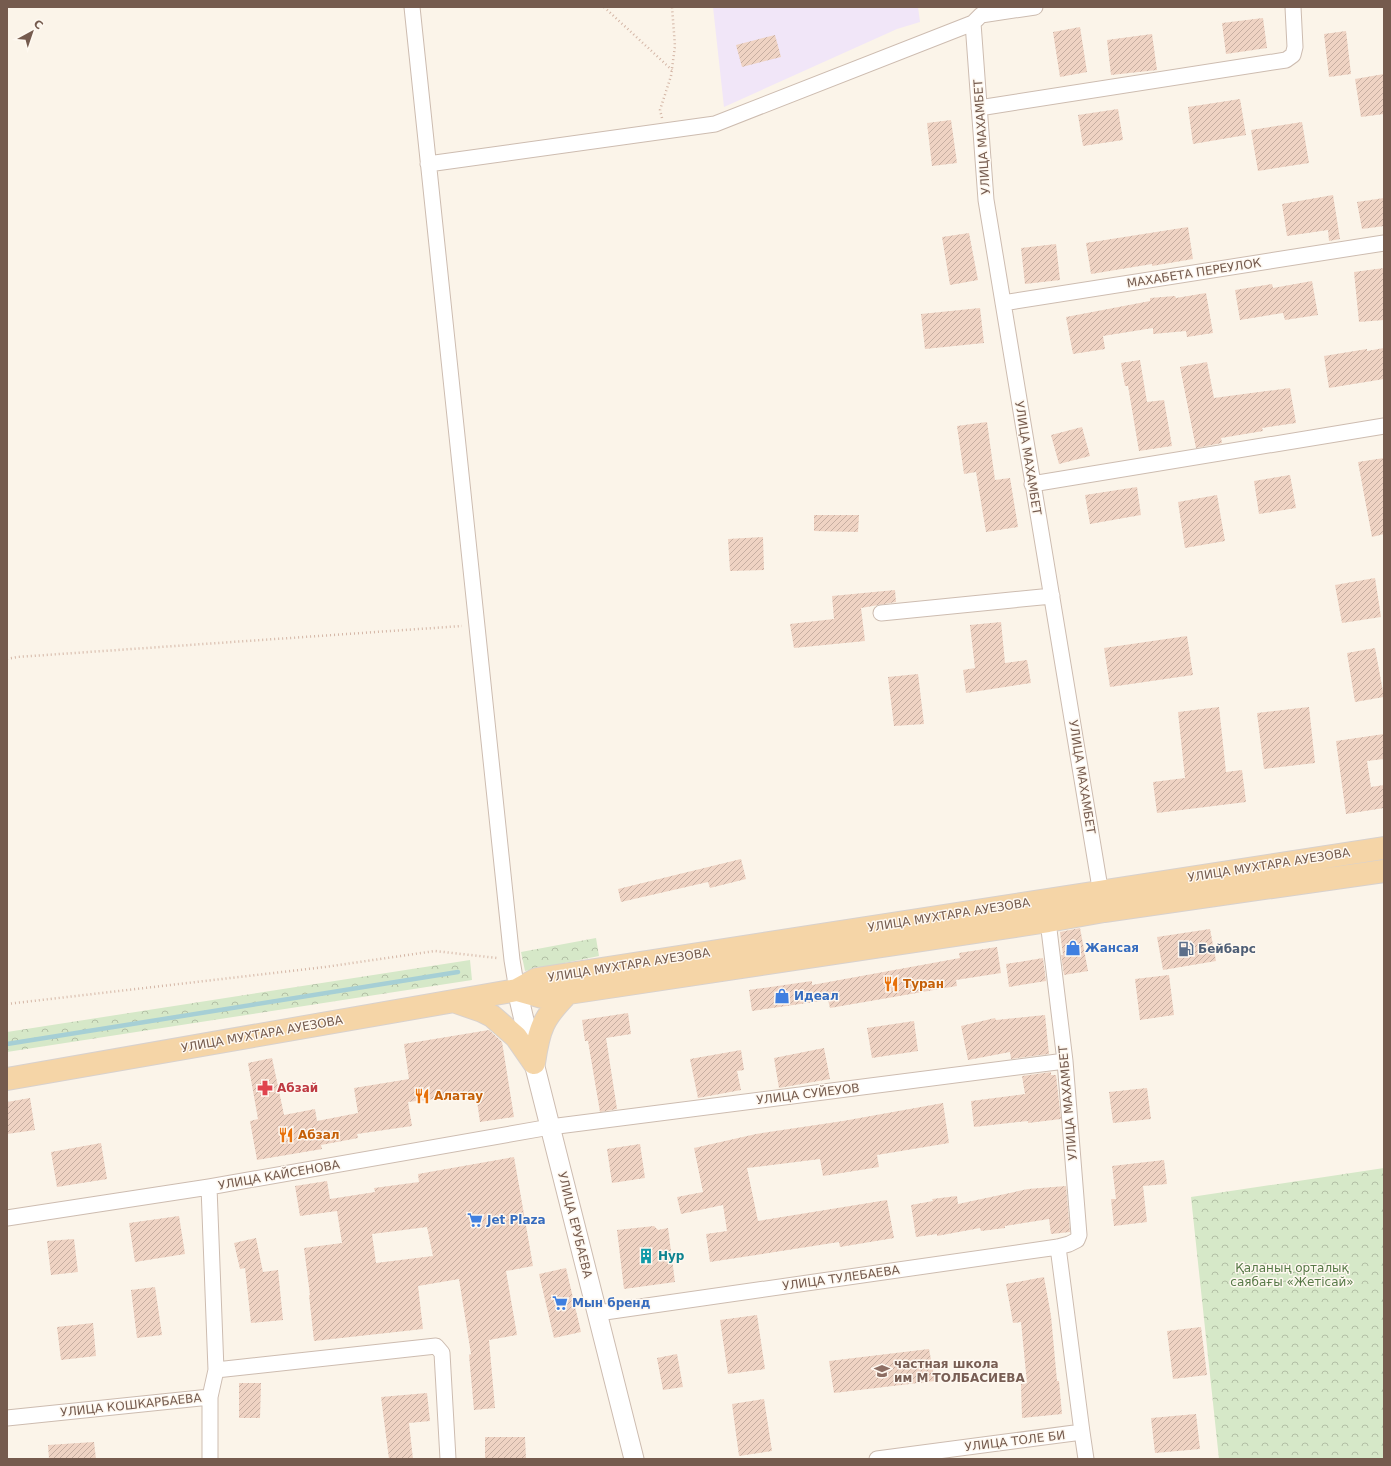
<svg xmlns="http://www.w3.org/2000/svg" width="1391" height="1466" viewBox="0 0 1391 1466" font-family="'DejaVu Sans',sans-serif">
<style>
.education{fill:#f1e6f8}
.forest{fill:url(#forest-crowns)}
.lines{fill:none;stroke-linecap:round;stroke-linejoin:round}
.stream{stroke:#a6cfd5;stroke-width:4.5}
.building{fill:url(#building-hatch);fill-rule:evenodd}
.minor-casing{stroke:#cdbcb0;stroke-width:17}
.tertiary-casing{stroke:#cdbcb0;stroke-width:21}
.primary-casing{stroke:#d8d1cd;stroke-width:24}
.path{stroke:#d4b6a6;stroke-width:2.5;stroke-dasharray:1 3;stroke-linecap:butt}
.minor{stroke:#fff;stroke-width:15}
.tertiary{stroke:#fff;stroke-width:19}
.primary{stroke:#f5d5a7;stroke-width:22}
.labels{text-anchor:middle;stroke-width:3;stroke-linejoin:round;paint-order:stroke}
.street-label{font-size:12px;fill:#755b4e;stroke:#fef8f0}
.shop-label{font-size:12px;font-weight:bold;fill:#366cbe;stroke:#fef8f0;text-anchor:start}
.service-label{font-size:12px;font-weight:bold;fill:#4e5e75;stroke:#fef8f0;text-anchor:start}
.food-label{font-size:12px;font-weight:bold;fill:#c56008;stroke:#fef8f0;text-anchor:start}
.health-label{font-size:12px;font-weight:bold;fill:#be3a42;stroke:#fef8f0;text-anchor:start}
.culture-label{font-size:12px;font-weight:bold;fill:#0d838f;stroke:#fef8f0;text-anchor:start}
.park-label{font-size:12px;fill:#577947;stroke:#fef8f0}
.education-label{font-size:12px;font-weight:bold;fill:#785e54;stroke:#fef8f0;text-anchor:start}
</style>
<defs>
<pattern id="forest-crowns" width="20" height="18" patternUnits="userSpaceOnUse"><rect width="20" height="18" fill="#d6e8c8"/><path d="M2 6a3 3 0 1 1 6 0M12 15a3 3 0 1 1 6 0" fill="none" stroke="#b2bfa5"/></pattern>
<pattern id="building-hatch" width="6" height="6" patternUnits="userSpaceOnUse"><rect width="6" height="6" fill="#efd3c3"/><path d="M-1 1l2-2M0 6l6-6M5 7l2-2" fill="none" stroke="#c6aea1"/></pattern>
</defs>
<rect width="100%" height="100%" fill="#fbf4e9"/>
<path class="education" d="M713 7H918L920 22 897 29 724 107Z"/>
<path class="forest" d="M596 938 599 956 525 971 521 952Z
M470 960 472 980 7 1052V1032Z
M1384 1168V1459H1219L1191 1197Z"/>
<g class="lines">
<path class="stream" d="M7 1044 458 972"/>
</g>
<path class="building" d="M1263 18 1267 48 1226 54 1222 23Z
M1080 27 1087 72 1060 77 1053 32Z
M1346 31 1351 74 1329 77 1324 34Z
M1152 34 1157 70 1111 75 1107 40Z
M775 35 781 57 742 67 736 45Z
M1384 74V114L1361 117 1355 79Z
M1240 99 1246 135 1193 144 1188 107Z
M1118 109 1123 140 1083 146 1078 115Z
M951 120 957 163 932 166 927 123Z
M1302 122 1309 163 1258 171 1251 130Z
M1333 195 1340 239 1329 241 1328 230 1287 236 1282 204Z
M1384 198V226L1362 229 1357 202Z
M1188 227 1193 259 1152 266V264L1091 274 1086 243Z
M969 233 978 280 950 285 942 237Z
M1056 244 1060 280 1025 284 1021 248Z
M1384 268V320L1359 322 1354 272Z
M1312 281 1318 315 1285 320 1283 313 1240 320 1235 290 1272 284 1273 288Z
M1206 293 1213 333 1187 337 1186 331 1153 334V328L1103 336 1105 349 1073 354 1066 317 1150 301V298L1175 296 1176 298Z
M980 308 984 343 925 349 921 314Z
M1384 348V379L1329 388 1324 356 1367 349V351Z
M1140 360 1147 402 1164 400 1172 446 1139 451 1128 386H1125L1121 363Z
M1207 362 1214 398 1290 388 1296 423 1262 428 1263 431 1221 438 1222 443 1196 448 1180 367Z
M987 422 995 480 1010 478 1018 527 986 532 976 472 964 474 957 426Z
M1082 427 1090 456 1059 464 1051 435Z
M1384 458V534L1372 537 1358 462Z
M1290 475 1296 508 1259 514 1254 481Z
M1137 487 1141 515 1090 524 1085 495Z
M1217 495 1225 541 1185 548 1178 502Z
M814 515H859L858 532 814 531Z
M763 537 764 570 730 571 728 539Z
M1375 578 1381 617 1342 623 1335 585Z
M895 590 896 602 861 608 865 641 794 648 790 624 834 619 832 596Z
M1001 622 1005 663 1027 660 1031 683 966 693 963 670 975 668 970 625Z
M1187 636 1193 675 1110 687 1104 648Z
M1375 648 1384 697 1355 702 1347 653Z
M918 674 924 724 894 726 888 677Z
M1219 707 1226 772 1242 770 1246 802 1157 813 1153 782 1185 778 1178 712Z
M1309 707 1315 763 1264 769 1257 713Z
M1384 734V759L1367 761 1371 787 1384 785V808L1346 814 1336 741Z
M741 859 746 879 710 888 708 882 621 902 618 889Z
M1080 928 1088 971 1064 975 1061 955H1063L1060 932Z
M1210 929 1216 961 1163 970 1157 937Z
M997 947 1001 973 956 980 957 986 830 1008 828 1000 752 1011 749 990 812 981V985L960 958 959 953Z
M1043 958 1046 981 1009 987 1006 964Z
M1169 975 1174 1015 1140 1020 1135 979Z
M628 1013 631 1034 606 1038 617 1109 600 1112 588 1041H585L582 1020Z
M1045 1015 1049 1054 1011 1059 1010 1052 968 1060 961 1026 995 1018 996 1020Z
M914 1021 918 1051 872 1058 867 1028Z
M489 1030 502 1042 514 1117 480 1122 476 1094 408 1102 412 1126 357 1134 358 1138 321 1145 322 1149 257 1160 250 1121 258 1119 248 1063 272 1058 284 1115 315 1109 317 1121 358 1113 354 1088 409 1079 404 1044Z
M824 1048 830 1079 779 1088 774 1058Z
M741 1050 744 1070 737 1071 741 1090 698 1098 690 1059Z
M1051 1072V1075H1056L1061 1119 1028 1123V1121L974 1127 971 1101 1025 1094 1022 1076Z
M1147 1088 1151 1119 1113 1123 1109 1092Z
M30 1098 35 1130 7 1134V1102Z
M943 1103 949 1143 877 1155 879 1167 823 1176 820 1159 747 1168 758 1221 887 1200 894 1238 840 1247 839 1242 710 1262 706 1234 727 1231 723 1205 681 1214 677 1197 703 1192 694 1148 756 1134 843 1121Z
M101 1143 107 1179 57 1187 51 1152Z
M640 1144 645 1178 612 1183 607 1149Z
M514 1157 533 1266 506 1271 517 1335 489 1340 495 1408 474 1410 469 1355 471 1354 459 1279 418 1286 423 1329 314 1341 309 1295H310L304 1248 342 1243 337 1211 300 1216 295 1186 327 1181 330 1199 375 1192 374 1188 419 1182 418 1174ZM427 1227 433 1256 376 1263 372 1234Z
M1164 1160 1167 1184 1143 1186 1147 1222 1114 1226 1111 1199H1116L1112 1166Z
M1066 1186 1070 1232 1051 1234 1049 1219 1005 1226V1228L981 1231 980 1228 937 1236V1234L916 1237 911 1205 933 1201 932 1199 957 1196 958 1204 1028 1189Z
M179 1216 185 1254 135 1262 129 1223Z
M654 1226 658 1230 668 1228 675 1282 624 1289 617 1230Z
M256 1238 263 1272 278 1270 283 1320 251 1323 245 1268 240 1269 234 1243Z
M74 1239 78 1272 51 1275 47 1241Z
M566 1268 581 1332 554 1338 539 1274Z
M1044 1277 1051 1316 1057 1381H1059L1062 1414 1022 1418 1021 1384 1027 1383 1021 1322 1013 1323 1006 1284Z
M155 1287 162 1335 137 1338 131 1290Z
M757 1315 765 1369 728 1374 720 1320Z
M93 1323 96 1356 61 1360 57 1327Z
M1201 1327 1207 1375 1173 1379 1167 1331Z
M929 1349 935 1381 834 1393 829 1361Z
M677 1354 683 1387 663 1390 657 1358Z
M239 1383H261L260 1418H239Z
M427 1393 430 1421 409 1423 413 1459H389L381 1397Z
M764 1399 772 1451 739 1456 732 1404Z
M1196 1414 1200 1449 1155 1453 1151 1418Z
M485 1437H525L526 1459H485Z
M94 1442 96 1459H49L48 1445Z"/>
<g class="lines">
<defs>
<path id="minor" d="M412 7 512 960 517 990
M973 23 986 200 1102 900
M979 108 1286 60 1293 55 1295 47 1293 7
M428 164 715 124 973 23 981 15 1035 7
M1003 303 1384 243
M1032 484 1384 426
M881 613 1052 596
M209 1187 216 1370
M7 1218 209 1187 550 1127 1065 1061
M1058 1247 1082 1432 1086 1459
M598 1313 1058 1247 1069 1244 1077 1240 1079 1235 1065 1061 1047 913
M7 1418 210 1397 216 1370 436 1346 442 1353 448 1459
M210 1459V1397
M877 1459 1082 1432"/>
<path id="tertiary" d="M517 990 534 1063 634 1459"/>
<path id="primary" d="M517 990 542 997 1048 921 1104 911 1384 871
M456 1002 482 1011 492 1016 516 1037 534 1063
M534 1063C539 1028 543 1018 568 993
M7 1079 517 990 537 979C819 935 1101 890 1384 848"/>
</defs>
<use href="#minor" class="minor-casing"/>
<use href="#tertiary" class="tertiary-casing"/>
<use href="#primary" class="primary-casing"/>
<path class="path" d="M604 7 672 70
M662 118 660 110 671 76 675 46 672 7
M7 659 17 657 462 626
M7 1004 325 967 435 951 497 958"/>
<use href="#minor" class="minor"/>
<use href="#tertiary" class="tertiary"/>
<use href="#primary" class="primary"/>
</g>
<defs>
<symbol id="shop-bare" viewBox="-9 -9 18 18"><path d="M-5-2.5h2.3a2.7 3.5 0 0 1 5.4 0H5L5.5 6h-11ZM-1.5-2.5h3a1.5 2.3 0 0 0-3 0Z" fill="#3f7fe0" stroke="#fef8f0" stroke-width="2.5" paint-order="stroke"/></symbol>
<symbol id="fuel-bare" viewBox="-9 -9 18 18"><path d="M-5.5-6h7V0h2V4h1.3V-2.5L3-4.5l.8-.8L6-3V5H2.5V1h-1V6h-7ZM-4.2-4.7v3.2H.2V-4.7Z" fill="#5c6f8a" stroke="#fef8f0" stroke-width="2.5" paint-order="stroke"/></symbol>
<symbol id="restaurant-bare" viewBox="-9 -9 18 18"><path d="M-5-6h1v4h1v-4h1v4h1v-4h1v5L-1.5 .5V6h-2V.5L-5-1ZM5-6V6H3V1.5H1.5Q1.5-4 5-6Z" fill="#e8710a" stroke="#fef8f0" stroke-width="2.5" paint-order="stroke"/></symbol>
<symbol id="pharmacy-bare" viewBox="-9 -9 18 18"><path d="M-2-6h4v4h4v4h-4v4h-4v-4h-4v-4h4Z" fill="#e0444e" stroke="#fef8f0" stroke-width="2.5" paint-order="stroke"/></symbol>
<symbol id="supermarket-bare" viewBox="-9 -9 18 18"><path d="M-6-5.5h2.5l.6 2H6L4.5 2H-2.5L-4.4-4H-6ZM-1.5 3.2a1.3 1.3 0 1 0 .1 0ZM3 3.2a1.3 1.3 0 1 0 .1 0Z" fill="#3f7fe0" stroke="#fef8f0" stroke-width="2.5" paint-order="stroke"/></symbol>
<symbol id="building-bare" viewBox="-9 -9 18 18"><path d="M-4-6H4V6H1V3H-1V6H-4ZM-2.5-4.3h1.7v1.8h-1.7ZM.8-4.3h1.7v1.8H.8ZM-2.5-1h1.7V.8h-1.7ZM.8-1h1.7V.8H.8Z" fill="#0f9aa8" stroke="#fef8f0" stroke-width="2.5" paint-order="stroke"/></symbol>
<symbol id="school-bare" viewBox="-9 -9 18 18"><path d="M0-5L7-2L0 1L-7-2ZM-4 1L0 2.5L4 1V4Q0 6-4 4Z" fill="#8d6e63" stroke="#fef8f0" stroke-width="2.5" paint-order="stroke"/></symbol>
</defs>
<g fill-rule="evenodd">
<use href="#shop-bare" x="1062" y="937" width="22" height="22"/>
<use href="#fuel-bare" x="1175" y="938" width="22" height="22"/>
<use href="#restaurant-bare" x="880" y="973" width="22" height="22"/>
<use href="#shop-bare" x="771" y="985" width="22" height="22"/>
<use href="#pharmacy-bare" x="254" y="1077" width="22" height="22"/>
<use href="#restaurant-bare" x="411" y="1085" width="22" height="22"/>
<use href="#restaurant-bare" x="275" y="1124" width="22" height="22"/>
<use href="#supermarket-bare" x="464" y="1209" width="22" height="22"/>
<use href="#building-bare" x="635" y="1245" width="22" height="22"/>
<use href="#supermarket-bare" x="549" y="1292" width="22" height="22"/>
<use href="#school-bare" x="871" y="1360" width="22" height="22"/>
</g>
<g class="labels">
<g class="street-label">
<text transform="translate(982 137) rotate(-94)" y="4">УЛИЦА МАХАМБЕТ</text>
<text transform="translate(1194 273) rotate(-9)" y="4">МАХАБЕТА ПЕРЕУЛОК</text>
<text transform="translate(1028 458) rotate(81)" y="4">УЛИЦА МАХАМБЕТ</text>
<text transform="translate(1082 777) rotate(81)" y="4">УЛИЦА МАХАМБЕТ</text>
<text transform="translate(1269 865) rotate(-9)" y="4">УЛИЦА МУХТАРА АУЕЗОВА</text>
<text transform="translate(949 915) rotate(-9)" y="4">УЛИЦА МУХТАРА АУЕЗОВА</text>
<text transform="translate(629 965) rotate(-9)" y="4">УЛИЦА МУХТАРА АУЕЗОВА</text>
<text transform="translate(262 1034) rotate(-10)" y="4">УЛИЦА МУХТАРА АУЕЗОВА</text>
<text transform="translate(808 1094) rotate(-7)" y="4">УЛИЦА СУЙЕУОВ</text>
<text transform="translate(1068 1103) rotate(-95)" y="4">УЛИЦА МАХАМБЕТ</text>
<text transform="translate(279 1175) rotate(-10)" y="4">УЛИЦА КАЙСЕНОВА</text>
<text transform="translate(575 1225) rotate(76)" y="4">УЛИЦА ЕРУБАЕВА</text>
<text transform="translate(841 1278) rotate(-8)" y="4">УЛИЦА ТУЛЕБАЕВА</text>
<text transform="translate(131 1405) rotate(-6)" y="4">УЛИЦА КОШКАРБАЕВА</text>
<text transform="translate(1015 1441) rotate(-7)" y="4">УЛИЦА ТОЛЕ БИ</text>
</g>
<g class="shop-label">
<text x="1085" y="952">Жансая</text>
<text x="794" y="1000">Идеал</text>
<text x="487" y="1224">Jet Plaza</text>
<text x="572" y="1307">Мын бренд</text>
</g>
<g class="service-label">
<text x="1198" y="953">Бейбарс</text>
</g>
<g class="food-label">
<text x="903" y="988">Туран</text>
<text x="434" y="1100">Алатау</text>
<text x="298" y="1139">Абзал</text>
</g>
<g class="health-label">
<text x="277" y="1092">Абзай</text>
</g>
<g class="culture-label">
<text x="658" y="1260">Нур</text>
</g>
<g class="park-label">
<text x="1292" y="1272">Қаланың орталық<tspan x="1292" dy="14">саябағы «Жетісай»</tspan></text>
</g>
<g class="education-label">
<text x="894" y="1368">частная школа<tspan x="894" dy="14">им М ТОЛБАСИЕВА</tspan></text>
</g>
</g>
<rect width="1391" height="1466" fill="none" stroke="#755b4e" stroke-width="16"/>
<g transform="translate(32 32) rotate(40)" stroke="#fef8f0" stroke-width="3" paint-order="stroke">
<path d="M0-3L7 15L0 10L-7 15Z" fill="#755b4e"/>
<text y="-6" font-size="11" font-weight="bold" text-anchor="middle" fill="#755b4e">С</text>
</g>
</svg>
